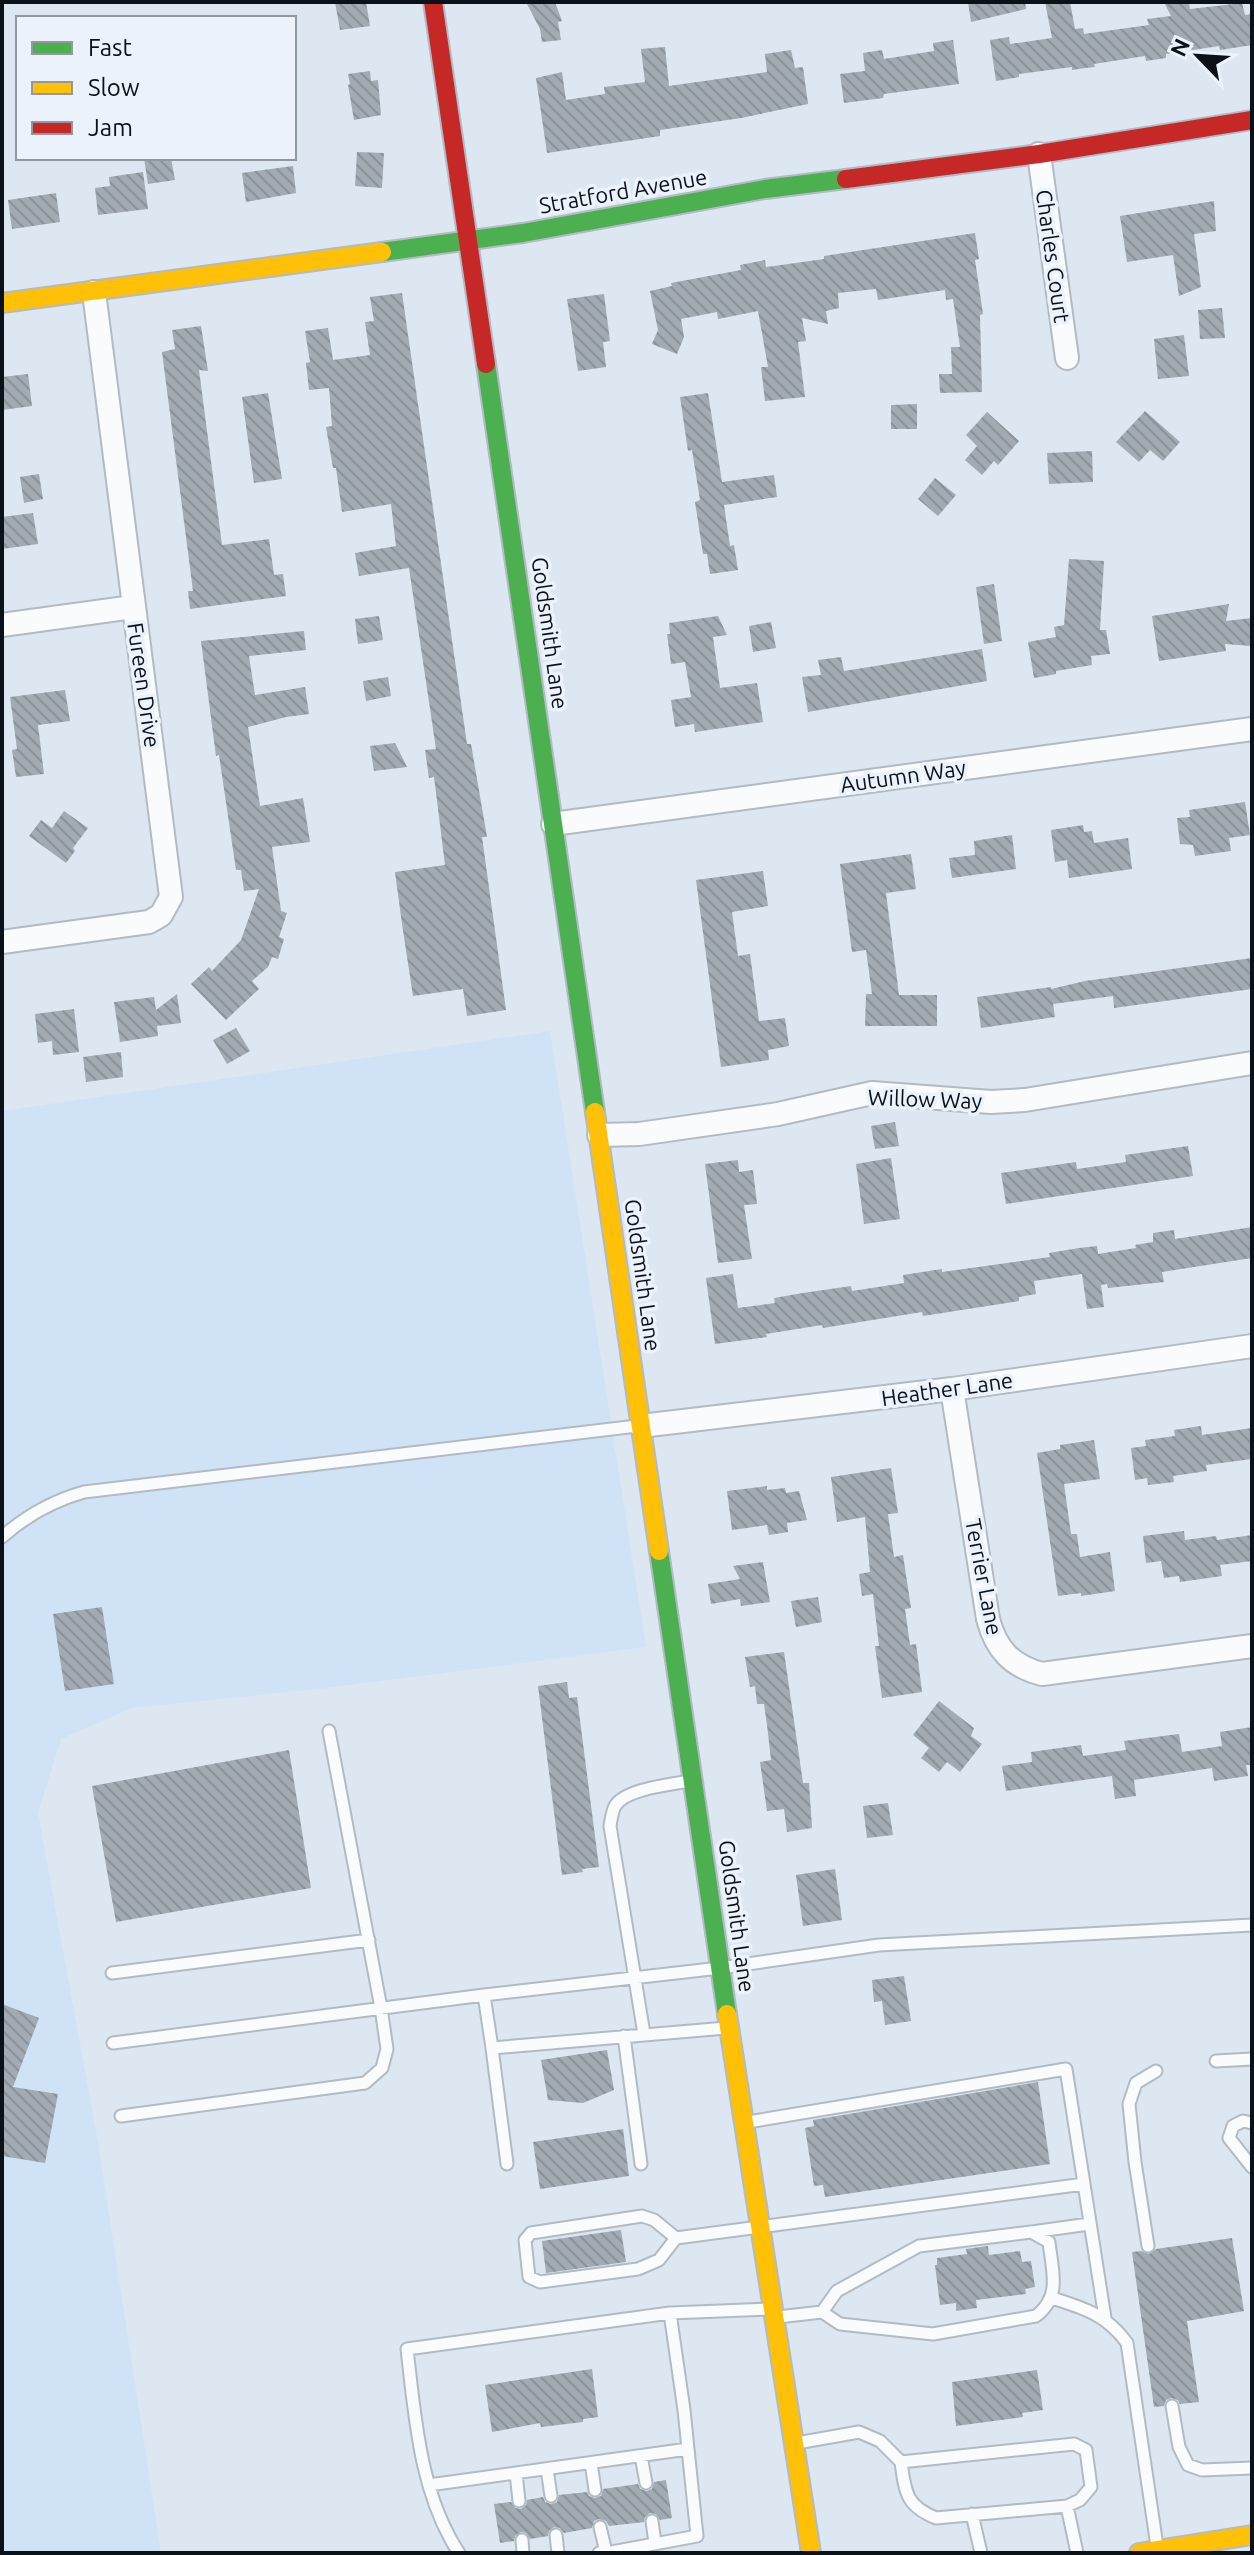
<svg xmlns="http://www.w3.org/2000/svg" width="1254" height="2555" viewBox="0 0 1254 2555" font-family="Ubuntu,sans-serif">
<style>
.built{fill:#d0e3f6}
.building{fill:url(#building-back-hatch)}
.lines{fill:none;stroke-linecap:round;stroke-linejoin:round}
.lane-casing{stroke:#b2bac3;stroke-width:15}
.street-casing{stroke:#b2bac3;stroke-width:26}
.fast-casing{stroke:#b2bac3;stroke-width:22}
.slow-casing{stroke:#b2bac3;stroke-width:22}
.jam-casing{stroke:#b2bac3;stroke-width:22}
.lane{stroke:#fafbfd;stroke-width:11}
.street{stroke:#fafbfd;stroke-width:22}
.fast{stroke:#4caf50;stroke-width:18}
.slow{stroke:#ffc107;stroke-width:18}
.jam{stroke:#c62828;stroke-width:18}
.labels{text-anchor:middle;stroke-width:7;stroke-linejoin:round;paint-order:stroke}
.street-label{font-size:22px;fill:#0a1118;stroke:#ebf2fb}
</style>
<defs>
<pattern id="building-back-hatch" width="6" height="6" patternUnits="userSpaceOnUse" patternTransform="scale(2)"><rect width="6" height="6" fill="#a2aab3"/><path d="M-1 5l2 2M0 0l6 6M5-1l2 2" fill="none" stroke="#8a9199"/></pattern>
</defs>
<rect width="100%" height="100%" fill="#dce7f2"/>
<path class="built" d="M550 1031 646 1647 319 1689 132 1708 61 1739 38 1813 98 2142 161 2553H32L2 2551V1111Z"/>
<path class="building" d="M335 2H366L370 26 340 30Z
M526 2H555L562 21 558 22 561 40 542 42 540 29Z
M968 2H1025L1026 9 971 22Z
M1045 2H1070L1075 29 1083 28 1084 34 1149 25 1147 19 1171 16 1164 2H1189L1190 9 1242 3 1245 15 1252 14V45L1220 50 1219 46 1166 54V58L1146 61 1145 56 1094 64 1095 67 1085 68 1072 70V67L1019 74V77L996 81 990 40 1009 37 1010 44 1052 38Z
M953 40 959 84 884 94 883 98 844 103 840 74 865 71 863 53 882 50 884 59 934 51 933 43Z
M665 47 669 86 767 72 765 54 791 50 795 68 803 67 808 104 741 118 660 130V136L547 153 536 78 562 72 566 100 605 94 604 87 645 82 641 49Z
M370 71 371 81 378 80 381 115 354 120 348 85 350 84 348 74Z
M357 152 384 153 382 188 355 186Z
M144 158H171L175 180 148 184Z
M293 166 296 193 246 202 242 173Z
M143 172 148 209 98 215 95 188 110 186 109 177Z
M56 193 60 222 12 229 8 200Z
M1214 201 1216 231 1194 234 1201 287 1179 296 1173 255 1127 262 1120 216Z
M975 233 979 259 975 260 983 314 980 315 982 392 940 393 939 374H952L951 347H960L953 299 946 300 945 290 878 300 876 289 838 293 839 308 826 311 828 324 802 318 806 341 798 342 805 397 765 401 761 367H768L758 311 718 319 717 312 681 319 684 337 677 354 652 344 658 330 650 291 672 286 671 283 741 270 740 265 765 260 766 267 774 266 824 259V256Z
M402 293 467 744H471L487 837H482L506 1010 467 1016 463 989 413 996 402 924 395 872 445 865 434 777 429 778 425 750 436 749 409 568 359 576 355 553 396 546 391 504 342 512 336 468H333L326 427 332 426 329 388 309 390 306 363 310 362 305 331 328 328 333 360 370 355 365 322 374 321 370 297Z
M604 294 610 341 603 342 606 367 578 371 567 299Z
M1222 308 1225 338 1200 339 1198 310Z
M201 326 208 371 199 370 222 545 269 539 274 575 283 574 286 596 190 609 188 591H193L162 352 175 349 172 330Z
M1184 335 1189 376 1158 379 1154 339Z
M28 374 32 406 2 410V377Z
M268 393 282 479 254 483 242 397Z
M708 393 722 482 774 475 777 497 724 505 730 546 734 545 738 570 710 574 707 554H703L695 502 700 500 692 450 688 451 680 397Z
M917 404V429H891V405Z
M1145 411 1180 442 1163 461 1150 450 1139 462 1116 442Z
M987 412 1019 441 998 465 994 461 982 475 965 460 977 446 966 435Z
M1092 451 1093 482 1049 484 1047 453Z
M39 474 43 499 24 503 20 477Z
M935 478 956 495 938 516 918 499Z
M33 513 38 544 2 549V517Z
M1069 559 1104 561 1100 630H1106L1110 654 1091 656 1092 665 1056 671V674L1034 678 1028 642 1056 637 1054 627 1064 625Z
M994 584 1002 641 984 644 976 587Z
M1229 604 1226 621 1252 618V646L1225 644 1226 651 1159 661 1152 616Z
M379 616 383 640 358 644 355 619Z
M718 616 727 635 713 637 720 688 757 683 763 722 695 732 694 724 675 727 671 700 691 697 685 662 671 664 667 634H670L669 623Z
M771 622 776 648 753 652 749 626Z
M304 631 306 650 249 656 255 695 305 687 309 714 286 717 248 727 260 806 303 798 310 842 272 847 281 911 287 913 279 937 284 939 278 959 272 957 268 967 252 981 259 989 226 1020 191 984 209 967 212 971 241 940 259 889 244 891 241 870H236L219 755 216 756 201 641Z
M982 649 987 681 808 712 802 677 821 675 818 660 841 657 844 671Z
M388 677 391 696 366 701 363 681Z
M65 690 70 721 38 725 44 774 16 777 12 750 17 749 10 697Z
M395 743 407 767 374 771 370 746Z
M1245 802 1250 835 1229 838 1231 851 1195 856 1193 845 1180 844 1177 818 1190 817 1189 810Z
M64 811 88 828 73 848 75 851 66 863 29 836 41 820 52 828Z
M1083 825 1084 832 1092 831 1094 843 1128 838 1132 869 1069 878 1067 860 1055 862 1051 830Z
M1012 835 1016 869 952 878 949 858 975 855 974 841Z
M911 854 916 889 886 893 899 995H937V1026H865L866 994H872L866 950 852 952 840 864Z
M763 871 768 906 732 912 738 956 750 954 759 1021 785 1018 789 1046 768 1050 769 1060 721 1067 696 880Z
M1252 958V989L1114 1008 1113 996 1053 1004 1055 1017 981 1028 977 997 1051 987V989L1085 981Z
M177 994 181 1023 157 1026 158 1036 120 1042 114 1002 154 997 156 1010Z
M74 1009 79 1052 53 1055 52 1041 38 1043 35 1014Z
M236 1028 250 1051 227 1064 213 1040Z
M121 1052 123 1077 86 1082 83 1057Z
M895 1122 899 1146 875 1149 871 1126Z
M1188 1146 1193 1176 1006 1204 1001 1173 1076 1162 1077 1169 1126 1162 1125 1155Z
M891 1158 900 1219 864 1224 856 1164Z
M738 1160 739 1172 753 1170 757 1204 744 1205 752 1259 718 1263 705 1164Z
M1252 1227V1258L1162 1272 1164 1282 1108 1288 1107 1284 1101 1285 1104 1307 1087 1309 1082 1274 1034 1281 1036 1294 1019 1297V1301L923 1316 922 1312 823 1328 822 1325 766 1334 767 1337 715 1344 706 1278 733 1274 738 1308 775 1303 774 1298 803 1293 851 1286 852 1291 904 1283 903 1275 942 1269V1272L1050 1257 1049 1253 1079 1248 1097 1246 1098 1254 1136 1248 1135 1245 1153 1242V1233L1174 1230 1175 1239Z
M1201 1426 1202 1435 1252 1428V1459L1206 1465 1207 1471 1173 1476 1174 1482 1148 1485 1147 1478 1135 1480 1131 1448 1146 1446 1145 1440 1175 1436 1174 1430Z
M1094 1440 1100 1479 1064 1484 1071 1534H1077L1080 1557 1110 1552 1115 1591 1081 1596V1593L1058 1596 1037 1453 1060 1449V1445Z
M891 1468 898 1513 888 1514 894 1557 903 1555 911 1608 905 1609 910 1645 916 1644 922 1692 882 1698 875 1646H879L873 1594 862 1596 859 1574 870 1572 865 1517 837 1522 831 1477Z
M767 1486V1490L785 1488 786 1493 799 1491 807 1520 787 1523 788 1532 769 1535 767 1525 732 1530 727 1491Z
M1184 1531 1185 1540 1216 1536 1217 1540 1252 1535V1561L1220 1565 1222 1576 1180 1582 1179 1576 1164 1578 1161 1561 1146 1563 1143 1536Z
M763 1562 770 1602 741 1606 740 1599 711 1604 708 1584 740 1579 733 1566Z
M818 1597 822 1622 796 1627 791 1601Z
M102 1607 114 1684 65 1691 53 1614Z
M784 1652 803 1783H809L812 1828 787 1832 784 1809 767 1811 760 1762 771 1760 767 1725 764 1704H757L755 1686 750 1687 745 1657Z
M567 1682 569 1698 577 1697 599 1867 582 1869 583 1872 562 1875 538 1686Z
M939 1701 974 1728 971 1736 982 1744 960 1772 947 1762 939 1772 921 1758 929 1748 913 1735Z
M1252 1727V1765H1246L1248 1776 1214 1781 1212 1768 1134 1780 1136 1796 1115 1799 1112 1776 1006 1791 1002 1766 1032 1762 1031 1752 1081 1745 1083 1756 1126 1750 1124 1741 1179 1734 1182 1752 1222 1746 1220 1732Z
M289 1750 311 1888 116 1922 92 1786Z
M888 1803 893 1835 867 1838 863 1806Z
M835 1869 842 1920 803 1926 796 1875Z
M904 1976 911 2021 885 2025 882 2001 874 2002 872 1980Z
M2 2004 39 2018 13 2087 58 2094 45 2163 2 2156Z
M607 2050 614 2090 583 2103 548 2100 541 2060Z
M1038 2082 1050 2164 825 2197 823 2185 814 2186 805 2128 814 2126 813 2120Z
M623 2129 629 2176 540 2189 533 2142Z
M621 2230 626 2262 546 2273 542 2241Z
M1232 2238 1244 2311 1187 2321 1199 2402 1180 2404 1178 2400 1171 2398 1166 2400 1164 2406 1154 2407 1132 2252 1141 2251 1149 2254 1156 2249Z
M988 2246 989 2255 1020 2251 1022 2262 1031 2261 1035 2287 1025 2289 1026 2294 976 2300 977 2308 956 2311V2303L940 2305 935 2265H937V2258L967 2254 966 2249Z
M592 2369 598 2417 583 2419V2422L541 2427 540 2423 492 2432 485 2385Z
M1037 2370 1043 2410 1022 2413 1023 2417 956 2426 952 2382Z
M666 2480 672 2518 660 2520 656 2514 650 2513 645 2517 644 2522 609 2526 606 2521 599 2519 594 2521 592 2528 564 2533 560 2528 554 2527 549 2531 548 2536 530 2539 526 2533 521 2532 515 2536 514 2541 500 2543 494 2504 511 2502 515 2508 521 2509 526 2505 527 2500 543 2497 545 2502 551 2504 557 2502 559 2495 587 2492 589 2496 595 2498 601 2496 603 2489 638 2484 640 2489 647 2491 652 2489 654 2482Z"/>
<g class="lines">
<defs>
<path id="lane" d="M2 1537C27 1515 52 1501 84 1492L637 1426
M112 1973 369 1940
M644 2034 610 1826C611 1820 612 1812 615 1806 625 1789 669 1785 689 1781
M624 2036 641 2164
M113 2043 484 1995
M492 2048 484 1995 720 1968 879 1945 1252 1925
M1216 2061 1252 2059
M121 2116 365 2083 382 2068 387 2049 381 2008 329 1731
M1252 2123 1243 2121 1233 2126 1229 2138 1252 2167
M507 2164 492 2048 726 2028
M1084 2184 1105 2318
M1032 2232 1089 2224
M676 2238 654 2220 642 2216 531 2233 525 2240 529 2277 540 2282 638 2269 659 2260 676 2238 1084 2184 1066 2069 748 2122
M1148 2246 1135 2162 1129 2104 1136 2083 1156 2071
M1052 2298C1084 2308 1107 2315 1127 2343L1157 2546
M670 2313 770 2309
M778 2317 822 2312 840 2324 933 2334 1036 2316C1062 2296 1052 2271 1049 2242L1031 2232 919 2246 837 2291 822 2312
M1172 2406 1179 2447 1188 2465 1202 2470 1252 2468
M797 2443 859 2432 880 2441 901 2462 1074 2444 1086 2450 1091 2487 1080 2500 1067 2506 936 2518C906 2506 905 2492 901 2462
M641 2456 646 2483
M591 2463 595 2490
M547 2469 551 2496
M516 2473 519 2501
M429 2485 688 2449
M1067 2506 1077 2553
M972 2514 981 2553
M652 2521 655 2543
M556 2535 558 2553
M522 2540 523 2553
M459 2553C420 2494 415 2418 407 2349L670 2313 684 2410 697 2536 606 2553
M599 2553 606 2552 600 2527"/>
<path id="street" d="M1039 154 1067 358
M2 625 133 607
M553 824 1252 729
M2 942 149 922 161 915 171 897 94 292
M599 1135 639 1134 778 1114 872 1093 991 1102 1025 1100 1252 1063
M952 1389 988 1619C996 1649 1011 1666 1042 1674L1252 1646
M641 1426 952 1389 1252 1346"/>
<path id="fast" d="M382 252 523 233 765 189 846 179
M486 364 595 1112
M659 1551 727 2014"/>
<path id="slow" d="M2 303 382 252
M595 1112 659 1551
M727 2014 811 2553
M1139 2553 1252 2535"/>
<path id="jam" d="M433 2 486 364
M846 179 1039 154 1252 120"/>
</defs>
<use href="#lane" class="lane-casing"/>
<use href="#street" class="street-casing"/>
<use href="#fast" class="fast-casing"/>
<use href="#slow" class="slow-casing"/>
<use href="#jam" class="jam-casing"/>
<use href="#lane" class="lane"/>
<use href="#street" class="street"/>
<use href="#fast" class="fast"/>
<use href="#slow" class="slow"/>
<use href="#jam" class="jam"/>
</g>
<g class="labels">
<g class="street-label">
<text transform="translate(623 191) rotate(-10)" y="8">Stratford Avenue</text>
<text transform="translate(1053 256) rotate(82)" y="8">Charles Court</text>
<text transform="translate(550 633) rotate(82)" y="8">Goldsmith Lane</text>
<text transform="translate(144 685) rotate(82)" y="8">Fureen Drive</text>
<text transform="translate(903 776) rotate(-8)" y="8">Autumn Way</text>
<text transform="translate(925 1099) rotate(2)" y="8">Willow Way</text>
<text transform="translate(643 1275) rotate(82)" y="8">Goldsmith Lane</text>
<text transform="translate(947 1389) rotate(-8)" y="8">Heather Lane</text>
<text transform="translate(984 1577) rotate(79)" y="8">Terrier Lane</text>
<text transform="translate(737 1916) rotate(82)" y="8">Goldsmith Lane</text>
</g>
</g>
<rect width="1254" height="2555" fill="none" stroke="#0a1118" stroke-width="8"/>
<rect x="16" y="16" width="280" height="144" fill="#ebf2fb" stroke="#9198a0" stroke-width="2"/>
<rect x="32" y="42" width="40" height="12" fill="#4caf50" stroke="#9198a0" stroke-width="2"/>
<text x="88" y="56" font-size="24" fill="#0a1118">Fast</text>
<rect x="32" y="82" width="40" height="12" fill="#ffc107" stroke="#9198a0" stroke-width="2"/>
<text x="88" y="96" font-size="24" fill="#0a1118">Slow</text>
<rect x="32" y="122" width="40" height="12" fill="#c62828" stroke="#9198a0" stroke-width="2"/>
<text x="88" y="136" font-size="24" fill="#0a1118">Jam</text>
<g transform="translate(1198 56) rotate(295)" stroke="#ebf2fb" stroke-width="6" paint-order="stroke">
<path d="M0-6L14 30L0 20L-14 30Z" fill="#0a1118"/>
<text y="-12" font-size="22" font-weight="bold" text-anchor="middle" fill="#0a1118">N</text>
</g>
</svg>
